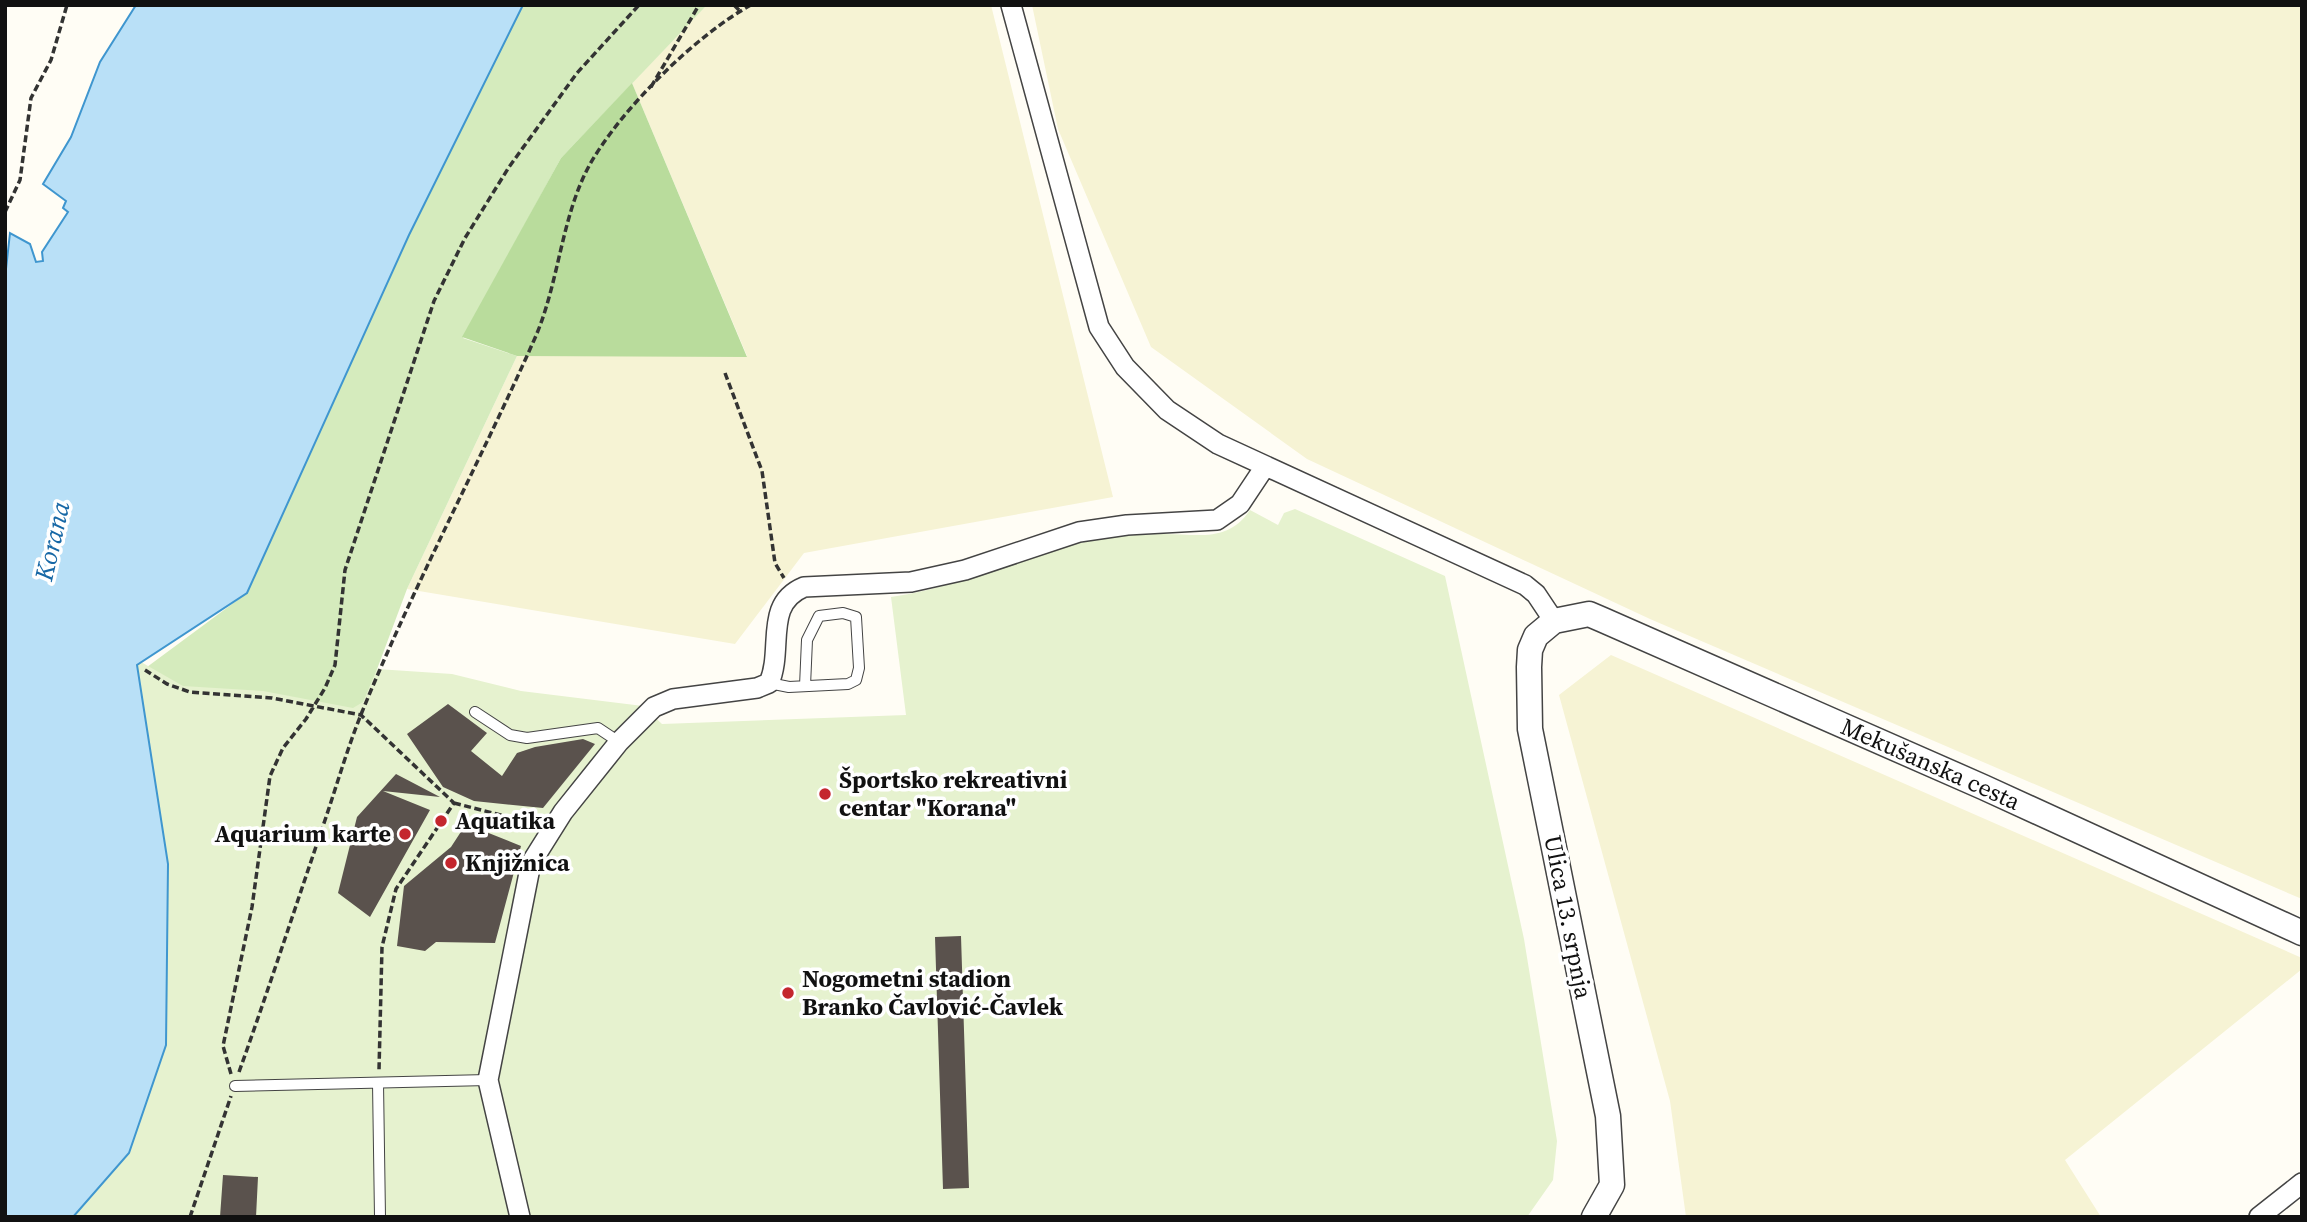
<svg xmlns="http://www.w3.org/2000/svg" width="2307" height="1222" viewBox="0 0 2307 1222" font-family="'Source Serif 4',serif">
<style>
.farmland{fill:#f6f3d4}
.green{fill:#d5ebbd}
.forest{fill:#b9dc9c}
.pitch{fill:#e6f2cf}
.water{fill:#b9e0f7;stroke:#3f96cf;stroke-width:2}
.building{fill:#5a524d}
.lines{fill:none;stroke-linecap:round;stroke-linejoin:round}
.service-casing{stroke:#444;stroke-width:12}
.minor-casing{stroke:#444;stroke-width:22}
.tertiary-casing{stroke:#444;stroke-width:27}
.path{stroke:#333;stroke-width:3.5;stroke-dasharray:7 3.5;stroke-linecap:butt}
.service{stroke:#fff;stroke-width:10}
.minor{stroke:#fff;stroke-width:19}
.tertiary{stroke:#fff;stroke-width:24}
.poi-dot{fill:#c4262e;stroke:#fff;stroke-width:2.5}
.labels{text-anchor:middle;stroke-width:7;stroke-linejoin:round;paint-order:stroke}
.street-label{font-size:24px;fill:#111;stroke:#fff}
.poi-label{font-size:24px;font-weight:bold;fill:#111;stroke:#fff;text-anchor:start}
.water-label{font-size:26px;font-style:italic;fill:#1768a6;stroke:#fff}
</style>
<rect width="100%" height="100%" fill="#fffdf5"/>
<path class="farmland" d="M707 5H991L1113 497 804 553 735 644 407 589 517 356H747L632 83Z
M1032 5H2302V899L1650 619 1307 459 1151 347 1058 129Z
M1611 655 2302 958V969L2065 1160 2101 1217H1686L1670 1101 1559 695Z"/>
<path class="green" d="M523 5H707L561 158 463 338 517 356 407 589 229 1065 85 1217 132 1162 173 1047 176 866 147 667 247 593 409 235Z"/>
<path class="forest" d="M632 83 747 357 517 356 462 337 561 158Z"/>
<path class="pitch" d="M1295 509 1445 576 1524 939 1557 1141 1553 1180 1527 1217H73L129 1153 136 665 141 662 183 686 263 691 353 708 363 702 377 669 452 674 521 691 643 706 662 724 906 715 891 597C970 586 1038 546 1115 537 1131 535 1147 534 1163 534 1198 534 1228 543 1250 510L1278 525 1284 513Z"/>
<path class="water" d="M136 5H523L409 235 247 593 137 665 168 864 166 1045 129 1153 73 1217H5V278L10 233 30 244 36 262 43 261 42 252 68 212 63 208 66 201 43 184 71 137 100 62Z"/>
<path class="building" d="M448 704 487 733 471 751 502 776 517 753 535 747 583 739 595 744 543 808 474 801 443 787 407 734Z
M396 774 440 797 383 791 430 810 370 917 338 893 357 817Z
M466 824 521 846 495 943 436 942 425 951 397 946 404 886 451 847Z
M961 936 969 1188 943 1189 935 937Z
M223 1175 258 1177 256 1217H220Z"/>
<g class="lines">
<defs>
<path id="service" d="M769 683 789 687 848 684 856 680 859 668 856 617 843 613 819 616 807 640 805 686
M475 712 510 735 527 738 598 728 619 742
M378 1083 380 1217
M235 1086 488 1080"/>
<path id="minor" d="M1011 5 1099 327 1125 367 1167 410 1218 444 1525 585 1536 594 1554 621
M520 1217 488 1080 531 863 563 812 619 742 654 707 673 699 757 688 769 683C784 649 763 604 804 587L911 582 965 570 1079 532 1127 525 1217 520 1240 504 1264 468
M2259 1217 2302 1183"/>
<g id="tertiary">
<path id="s1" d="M1594 1217 1612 1185 1608 1116 1530 729 1529 667 1530 650 1536 636 1554 621 1589 614 1603 620 1983 787 2302 933"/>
</g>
</defs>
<use href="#service" class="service-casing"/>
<use href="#minor" class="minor-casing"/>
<use href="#tertiary" class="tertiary-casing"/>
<path class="path" d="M734 5 740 11
M651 87 699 5
M5 212 20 180 31 98 51 60 67 5
M725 373 762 471 775 563 784 578
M145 670 167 684 190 692 272 698 361 715 454 803 396 889 382 947 379 1070
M454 803 535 824
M239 1072C268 991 295 908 323 826 336 788 347 749 362 712 414 585 479 464 535 338 559 283 561 218 589 166 620 110 696 35 751 5
M231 1074 223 1046 252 907 270 776 283 748 306 719 325 688 335 665 345 570 434 301 465 238 509 167 577 73 639 5
M190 1217 231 1096"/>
<use href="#service" class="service"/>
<use href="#minor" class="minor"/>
<use href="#tertiary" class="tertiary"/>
</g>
<g class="poi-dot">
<circle cx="825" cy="794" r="7"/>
<circle cx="441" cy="821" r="7"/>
<circle cx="405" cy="834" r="7"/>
<circle cx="451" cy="863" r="7"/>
<circle cx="788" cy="993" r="7"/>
</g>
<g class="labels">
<g class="street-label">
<text dy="8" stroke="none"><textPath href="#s1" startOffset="1027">Mekušanska cesta</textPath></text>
<text transform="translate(1568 917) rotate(79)" y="8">Ulica 13. srpnja</text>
</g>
<g class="poi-label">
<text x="839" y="788">Športsko rekreativni<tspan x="839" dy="28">centar "Korana"</tspan></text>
<text x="455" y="829">Aquatika</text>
<text x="391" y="842" text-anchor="end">Aquarium karte</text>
<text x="465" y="871">Knjižnica</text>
<text x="802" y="987">Nogometni stadion<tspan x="802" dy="28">Branko Čavlović-Čavlek</tspan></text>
</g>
<g class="water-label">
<text transform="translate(52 541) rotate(-77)" y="9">Korana</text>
</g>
</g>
<rect width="2307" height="1222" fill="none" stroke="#111111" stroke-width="14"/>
</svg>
